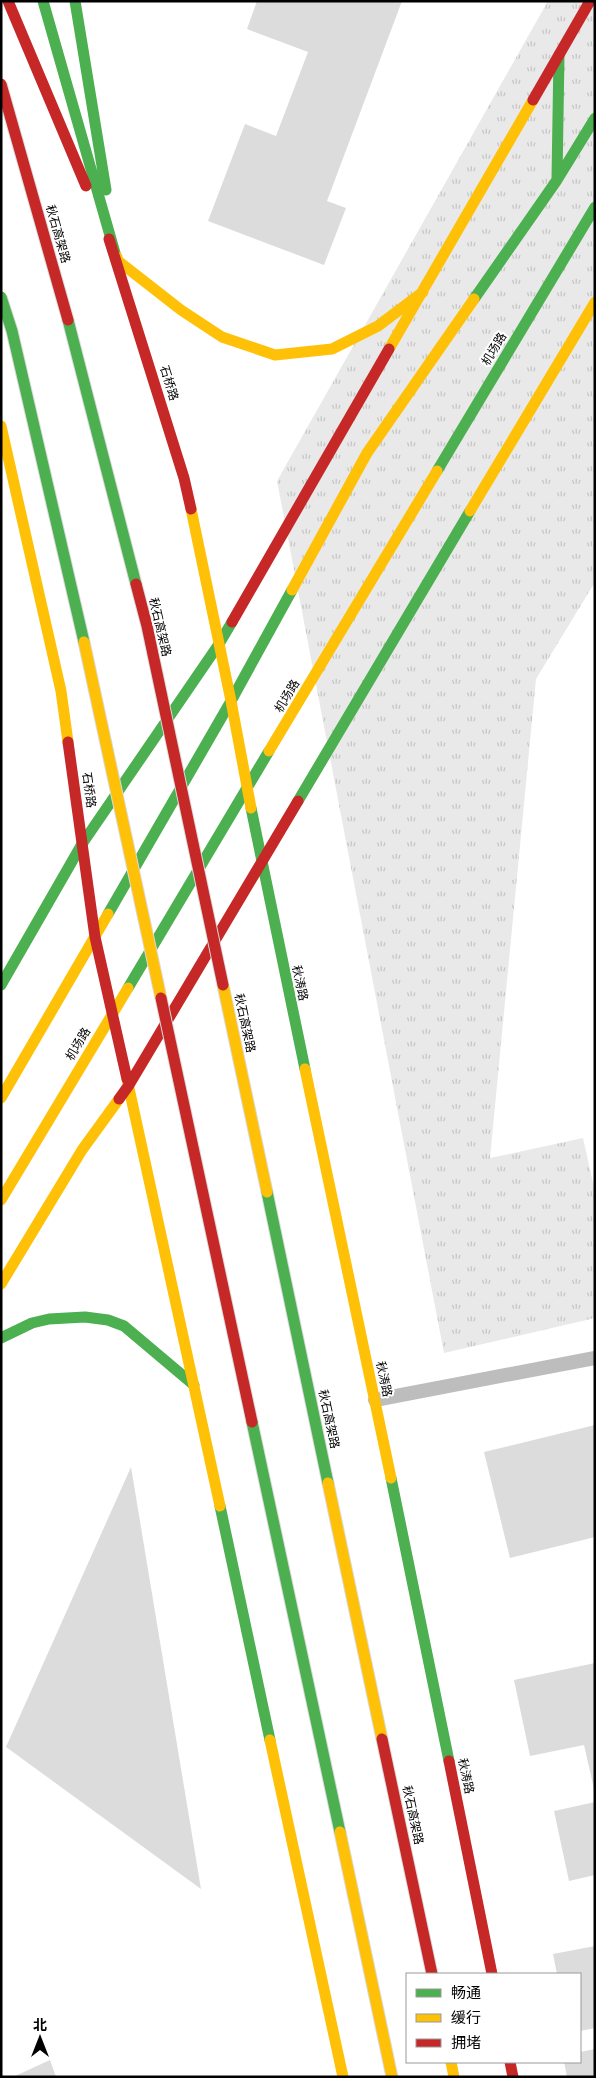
<svg xmlns="http://www.w3.org/2000/svg" width="596" height="2078" viewBox="0 0 596 2078" font-family="'Fira Sans','Noto Sans SC',sans-serif">
<style>
.grass{fill:url(#grass-tufts)}
.building{fill:#dcdcdc}
.lines{fill:none;stroke-linecap:round;stroke-linejoin:round}
.lane{stroke:#bdbdbd;stroke-width:14}
.fast{stroke:#4caf50;stroke-width:11}
.slow{stroke:#ffc107;stroke-width:11}
.jam{stroke:#c62828;stroke-width:11}
.fast-bridge-casing{stroke:#dbdbdb;stroke-width:13;stroke-linecap:butt}
.slow-bridge-casing{stroke:#dbdbdb;stroke-width:13;stroke-linecap:butt}
.jam-bridge-casing{stroke:#dbdbdb;stroke-width:13;stroke-linecap:butt}
.fast-bridge{stroke:#4caf50;stroke-width:11}
.slow-bridge{stroke:#ffc107;stroke-width:11}
.jam-bridge{stroke:#c62828;stroke-width:11}
.labels{text-anchor:middle;stroke-width:4;stroke-linejoin:round;paint-order:stroke}
.street-label{font-size:12px;fill:#000;stroke:#fff}
</style>
<defs>
<pattern id="grass-tufts" width="24" height="20" patternUnits="userSpaceOnUse" patternTransform="scale(1.25)"><rect width="24" height="20" fill="#e9e9e9"/><path d="M3 7l-1-3M5 7V3M7 7l1-3M15 17l-1-3M17 17v-4M19 17l1-3" fill="none" stroke="#c6c6c6"/></pattern>
</defs>
<rect width="100%" height="100%" fill="#fff"/>
<path class="grass" d="M548 1H595V582L536 679 490 1158 583 1138 595 1192V1318L444 1353 277 481Z"/>
<path class="building" d="M257 1H402L327 201 346 208 324 265 208 221 245 124 276 136 308 52 247 29Z
M595 1425V1537L510 1558 484 1452Z
M131 1467 201 1889 6 1747Z
M595 1663V1788L594 1789 584 1745 530 1756 514 1680Z
M595 1802V1875L569 1881 554 1811Z
M595 1946V2028L580 2031V1974H557L553 1954Z
M595 2049V2077H567L564 2062H580V2052Z
M50 2060 56 2077H13Z"/>
<g class="lines">
<path class="lane" d="M375 1400 595 1358"/>
<path class="fast" d="M43 1 117 260
M75 1 106 190
M557 178 559 55
M474 299 557 180 595 118
M437 471 595 207
M298 801 470 511
M251 808 305 1069
M108 914 231 701 292 590
M1 985 82 844 219 644 232 622
M128 988 269 751
M1 1338 32 1323 49 1319 85 1317 108 1320 124 1326 194 1385
M391 1478 449 1761
M220 1506 270 1740"/>
<path class="slow" d="M117 257V260L181 310 222 337 275 355 332 349 378 326 423 292
M389 349 533 100
M1 426 61 691 68 742
M191 509 231 701 251 808
M470 511 595 302
M292 590 367 453 474 299
M269 751 437 471
M305 1069 391 1478
M127 1079 220 1506
M1 1098 108 914
M1 1200 128 988
M1 1284 82 1150 119 1099
M270 1740 343 2077
M451 2062 454 2077"/>
<path class="jam" d="M8 1 86 186
M533 100 590 1
M109 239 184 478 191 509
M232 622 389 349
M68 742 95 937 127 1079
M119 1099 129 1085 298 801
M449 1761 492 1974
M510 2062 513 2077"/>
<defs>
<path id="fast-bridge" d="M1 297 12 331 84 642
M68 320 136 584
M267 1192 328 1483
M252 1422 340 1832"/>
<path id="slow-bridge" d="M84 642 161 998
M223 985 267 1192
M328 1483 382 1739
M340 1832 392 2077"/>
<path id="jam-bridge" d="M1 84 68 320
M136 584 147 626 223 985
M161 998 252 1422
M382 1739 432 1974"/>
</defs>
<use href="#fast-bridge" class="fast-bridge-casing"/>
<use href="#slow-bridge" class="slow-bridge-casing"/>
<use href="#jam-bridge" class="jam-bridge-casing"/>
<use href="#fast-bridge" class="fast-bridge"/>
<use href="#slow-bridge" class="slow-bridge"/>
<use href="#jam-bridge" class="jam-bridge"/>
</g>
<g class="labels">
<g class="street-label">
<text transform="translate(58 234) rotate(74)" y="4">秋石高架路</text>
<text transform="translate(494 349) rotate(-59)" y="4">机场路</text>
<text transform="translate(169 383) rotate(73)" y="4">石桥路</text>
<text transform="translate(160 627) rotate(77)" y="4">秋石高架路</text>
<text transform="translate(287 696) rotate(-59)" y="4">机场路</text>
<text transform="translate(89 790) rotate(82)" y="4">石桥路</text>
<text transform="translate(300 983) rotate(78)" y="4">秋涛路</text>
<text transform="translate(245 1023) rotate(78)" y="4">秋石高架路</text>
<text transform="translate(78 1044) rotate(-59)" y="4">机场路</text>
<text transform="translate(384 1379) rotate(78)" y="4">秋涛路</text>
<text transform="translate(329 1419) rotate(78)" y="4">秋石高架路</text>
<text transform="translate(466 1776) rotate(78)" y="4">秋涛路</text>
<text transform="translate(413 1815) rotate(78)" y="4">秋石高架路</text>
</g>
</g>
<rect width="596" height="2078" fill="none" stroke="#000000" stroke-width="5"/>
<rect x="406" y="1973" width="175" height="90" fill="#ffffff" stroke="#999999"/>
<rect x="416" y="1989" width="25" height="8" fill="#4caf50" stroke="#999999"/>
<text x="451" y="1998" font-size="15" fill="#000000">畅通</text>
<rect x="416" y="2014" width="25" height="8" fill="#ffc107" stroke="#999999"/>
<text x="451" y="2023" font-size="15" fill="#000000">缓行</text>
<rect x="416" y="2039" width="25" height="8" fill="#c62828" stroke="#999999"/>
<text x="451" y="2048" font-size="15" fill="#000000">拥堵</text>
<g transform="translate(40 2038)" stroke="#ffffff" stroke-width="4" paint-order="stroke">
<path d="M0-4L9 19L0 12L-9 19Z" fill="#000000"/>
<text y="-8" font-size="14" font-weight="bold" text-anchor="middle" fill="#000000">北</text>
</g>
</svg>
